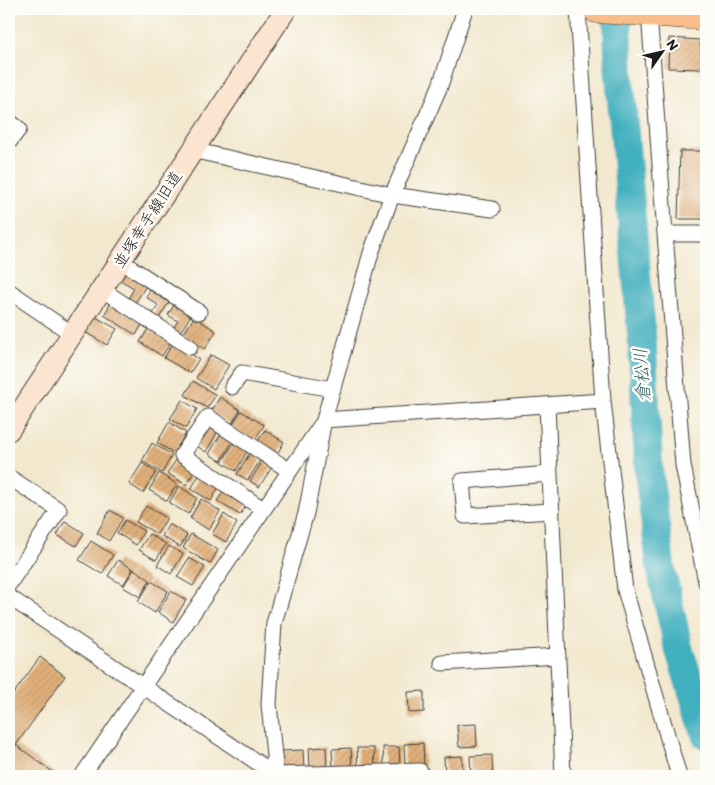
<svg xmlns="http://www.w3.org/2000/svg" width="715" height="785" viewBox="0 0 715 785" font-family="Itim,'Klee One',sans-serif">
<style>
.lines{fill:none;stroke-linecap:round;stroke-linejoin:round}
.river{stroke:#41afbe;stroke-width:29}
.building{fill:url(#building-hatch)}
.street-casing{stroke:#3c3b37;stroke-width:17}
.secondary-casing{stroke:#3c3b37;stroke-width:23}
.highway-casing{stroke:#3c3b37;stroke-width:29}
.street{stroke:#fff;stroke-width:15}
.secondary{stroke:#fce5d0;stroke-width:21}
.highway{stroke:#f8bd89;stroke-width:28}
.labels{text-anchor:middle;stroke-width:5;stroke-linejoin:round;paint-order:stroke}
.street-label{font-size:16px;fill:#1c1c1c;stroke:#fdfcf7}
.water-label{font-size:18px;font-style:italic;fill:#2d5e65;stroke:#fdfcf7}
</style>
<defs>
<pattern id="building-hatch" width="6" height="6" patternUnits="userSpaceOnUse" patternTransform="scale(1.25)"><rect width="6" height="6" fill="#e1b07a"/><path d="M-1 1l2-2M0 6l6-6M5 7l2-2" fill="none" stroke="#c09769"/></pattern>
</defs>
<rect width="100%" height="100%" fill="#fdfcf7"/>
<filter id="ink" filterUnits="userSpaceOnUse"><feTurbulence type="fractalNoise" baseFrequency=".02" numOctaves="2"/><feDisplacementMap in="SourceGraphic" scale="10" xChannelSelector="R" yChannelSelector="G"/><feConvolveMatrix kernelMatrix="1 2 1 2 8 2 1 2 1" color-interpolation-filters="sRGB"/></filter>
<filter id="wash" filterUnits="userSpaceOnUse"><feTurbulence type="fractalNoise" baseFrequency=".0096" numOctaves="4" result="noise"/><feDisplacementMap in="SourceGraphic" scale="20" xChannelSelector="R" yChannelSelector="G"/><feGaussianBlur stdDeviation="1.12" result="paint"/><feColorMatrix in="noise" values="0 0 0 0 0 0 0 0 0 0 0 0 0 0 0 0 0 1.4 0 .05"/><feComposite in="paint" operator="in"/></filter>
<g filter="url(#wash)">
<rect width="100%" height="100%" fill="#f2e8ce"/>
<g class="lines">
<path class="river" d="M617 9 619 70 642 340 649 475 661 569 678 646 706 735"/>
</g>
<g id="blocks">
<path class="building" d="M669 38 700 40 702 69 668 68Z
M680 151H706V219H678Z
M124 273 146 286 135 303 128 299 134 288 120 280Z
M150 290 169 302 159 318 153 314 158 305 146 297Z
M111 303 143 323 136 335 104 315Z
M174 305 191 315 179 334 172 330 178 321 168 315Z
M94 316 117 329 107 345 85 332Z
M194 317 216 331 205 349 183 335Z
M148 329 170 343 162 356 140 342Z
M173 343 199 359 190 373 164 358Z
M211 355 229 365 214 389 196 378Z
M193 381 216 395 207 408 185 395Z
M220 397 240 410 231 425 211 412Z
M182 400 197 409 186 428 170 419Z
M241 411 264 425 254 441 231 427Z
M169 422 186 433 174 453 157 443Z
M205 422 218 431 206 452 192 443Z
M265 430 284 442 276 456 256 444Z
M221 434 233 441 221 461 209 454Z
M152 443 172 455 162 473 142 461Z
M234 443 247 451 236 471 222 462Z
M250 453 261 459 248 480 237 474Z
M177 459 195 470 186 485 167 473Z
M263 461 272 467 259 487 250 481Z
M142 463 156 472 143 493 129 484Z
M201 472 220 485 211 501 191 489Z
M159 473 177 484 167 501 149 490Z
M179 486 197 498 188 514 169 503Z
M226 488 248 501 240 515 217 501Z
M201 499 220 511 209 530 190 518Z
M146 506 167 518 157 534 136 522Z
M110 510 123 518 109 541 97 533Z
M224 514 237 523 226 542 212 534Z
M125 520 144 531 136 545 117 533Z
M65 521 84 533 76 546 57 535Z
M169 524 187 535 180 547 162 536Z
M149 534 166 544 156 560 139 550Z
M191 534 218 550 210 564 183 548Z
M91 541 113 555 102 574 79 560Z
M169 546 183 554 171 574 157 565Z
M189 558 205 567 193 586 177 577Z
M118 560 133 569 123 585 108 576Z
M134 569 150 580 140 597 123 587Z
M151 581 168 591 155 613 138 602Z
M171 591 186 600 173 622 158 612Z
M40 657 65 676 16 745 57 775 56 776H9V700Z
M424 691V712L409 713 408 692Z
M476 724 477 746 459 747 457 725Z
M423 743 424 766 405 767 404 744Z
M326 747 327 769 310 770 309 748Z
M383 747H399L400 767 384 768Z
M351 748 352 769 333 770 332 749Z
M357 748H374L375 769 358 770Z
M303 750 304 769 282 770 281 751Z
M492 755 493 776H471L470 756Z
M462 756 463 776H445L444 757Z"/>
</g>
</g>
<g filter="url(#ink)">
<use href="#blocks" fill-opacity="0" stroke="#3c3b37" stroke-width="1"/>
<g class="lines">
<defs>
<path id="street" d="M578 9 603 401 625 590 679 776
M649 12 665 234H706
M9 121 19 129 9 142
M192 150 392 195 492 209
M665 234 683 465 706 582
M119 260 199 312
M101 289 190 347
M9 291 71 333
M232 387 242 373 333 389
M547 405 563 776
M324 420 603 401
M550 474 462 481 465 516 552 511
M9 477 59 510 9 584
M263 509 182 455 208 417 290 471
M9 597 276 775 420 771
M442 663 558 656
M82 776 321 425
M276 776 269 704 274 623 306 513 324 420 371 253 392 195 440 86 465 9"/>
<path id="secondary" d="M9 430 286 9"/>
<path id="highway" d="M597 9 706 16"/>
</defs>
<use href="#street" class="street-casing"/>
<use href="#secondary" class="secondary-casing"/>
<use href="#highway" class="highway-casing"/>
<use href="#street" class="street"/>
<use href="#secondary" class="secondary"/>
<use href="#highway" class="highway"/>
</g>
</g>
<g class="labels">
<g class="street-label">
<text transform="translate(147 219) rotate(-57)" y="6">並塚幸手線旧道</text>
</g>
<g class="water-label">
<text transform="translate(642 375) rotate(-94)" y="6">倉松川</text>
</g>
</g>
<rect width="715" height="785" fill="none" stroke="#fdfcf7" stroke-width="30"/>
<g transform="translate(662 52) rotate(56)" stroke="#fdfcf7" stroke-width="4" paint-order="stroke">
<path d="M0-4L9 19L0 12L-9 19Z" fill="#1c1c1c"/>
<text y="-8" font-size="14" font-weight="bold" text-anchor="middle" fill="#1c1c1c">N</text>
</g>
</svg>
